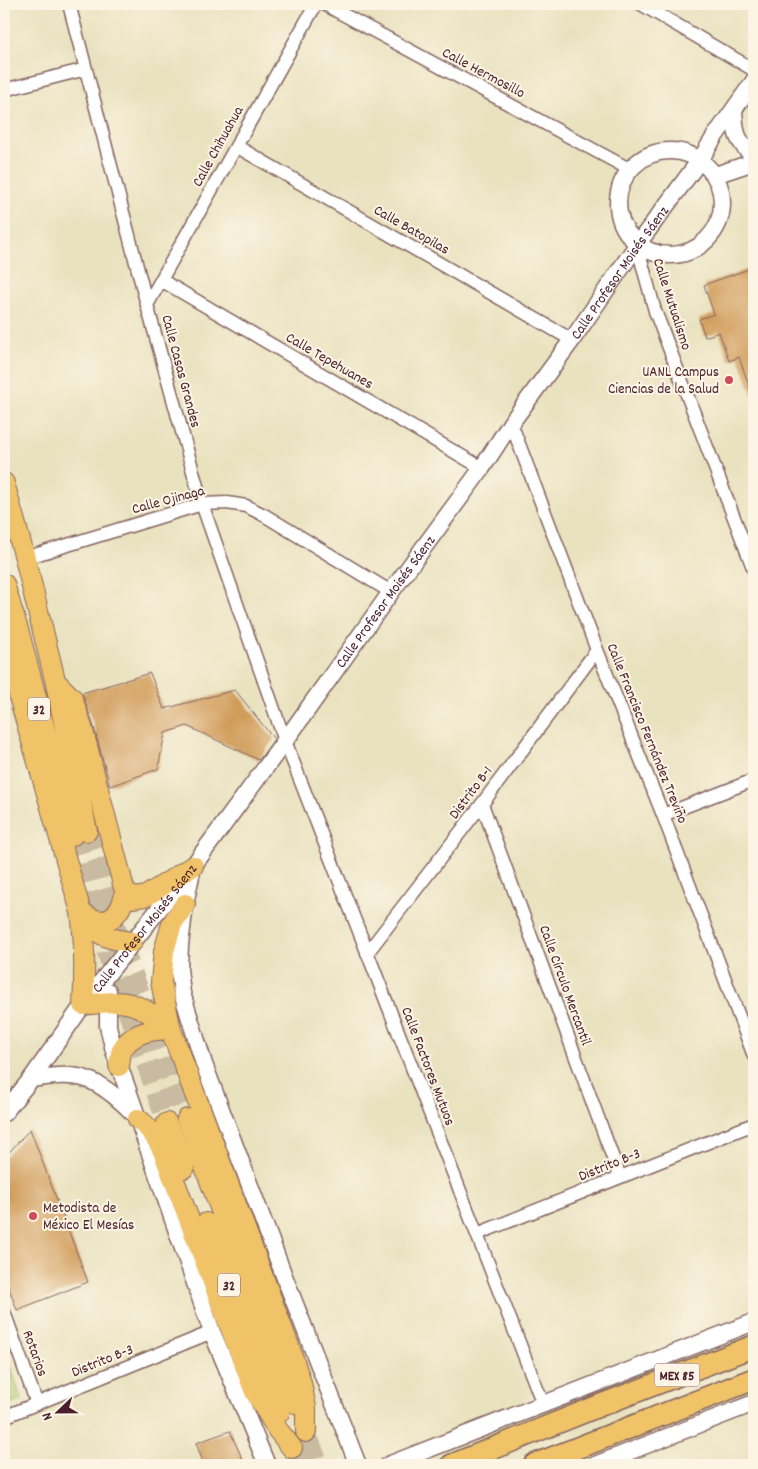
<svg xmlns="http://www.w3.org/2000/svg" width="758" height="1469" viewBox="0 0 758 1469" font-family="Dekko,sans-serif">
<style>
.green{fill:#afcb71;stroke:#7c754e}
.building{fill:#d19d5c}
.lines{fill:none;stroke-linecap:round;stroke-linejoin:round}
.primary-tunnel{stroke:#c9bba1;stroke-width:20;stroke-dasharray:20 10;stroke-linecap:butt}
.minor-casing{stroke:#82635f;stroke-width:15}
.tertiary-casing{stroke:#82635f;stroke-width:19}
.primary-casing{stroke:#82635f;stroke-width:22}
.trunk-casing{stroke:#82635f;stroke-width:24}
.minor{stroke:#fff;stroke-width:12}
.tertiary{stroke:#fff;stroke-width:16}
.primary{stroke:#f0c369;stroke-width:20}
.trunk{stroke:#f0c369;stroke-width:21}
.poi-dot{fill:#d1495b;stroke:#fcf5e5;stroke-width:2}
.labels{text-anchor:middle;stroke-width:4;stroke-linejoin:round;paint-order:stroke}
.shield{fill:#fcf5e5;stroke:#7f5f63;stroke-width:1}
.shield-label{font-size:14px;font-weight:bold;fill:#4a1f2b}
.street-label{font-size:15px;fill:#4a1f2b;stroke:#fcf5e5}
.poi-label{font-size:15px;fill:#4a1f2b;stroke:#fcf5e5;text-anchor:end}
</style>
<rect width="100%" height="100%" fill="#fcf5e5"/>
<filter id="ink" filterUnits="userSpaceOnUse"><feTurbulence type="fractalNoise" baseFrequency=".02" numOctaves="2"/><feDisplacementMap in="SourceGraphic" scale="10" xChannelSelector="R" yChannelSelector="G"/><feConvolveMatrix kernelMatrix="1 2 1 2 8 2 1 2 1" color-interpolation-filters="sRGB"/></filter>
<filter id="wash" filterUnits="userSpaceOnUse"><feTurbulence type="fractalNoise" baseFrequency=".0096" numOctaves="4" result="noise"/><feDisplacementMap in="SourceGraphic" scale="20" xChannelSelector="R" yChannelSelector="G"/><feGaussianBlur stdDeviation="1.12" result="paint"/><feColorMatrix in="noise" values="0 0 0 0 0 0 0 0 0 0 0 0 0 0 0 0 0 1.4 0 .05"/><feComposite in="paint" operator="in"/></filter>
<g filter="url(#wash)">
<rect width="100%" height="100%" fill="#e9e2bf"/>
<path class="green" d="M4 1350 22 1400 4 1407Z"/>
<g id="blocks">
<path class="building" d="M754 267V394H752L739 357 729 361 719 332 705 337 699 319 714 314 704 285Z
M150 673 164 709 235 690 274 739 259 760 187 726 165 733 158 769 110 786 93 724 82 693Z
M30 1129 88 1282 17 1310 4 1275V1158Z
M230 1431 245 1465H204L196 1443Z"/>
</g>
</g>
<g filter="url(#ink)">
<use href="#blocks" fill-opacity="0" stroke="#82635f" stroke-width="1"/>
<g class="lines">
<path class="primary-tunnel" d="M87 831 115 926 187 1119
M73 835 106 950 167 1123
M309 1440 319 1465
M292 1448 299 1465"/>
<defs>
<path id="minor" d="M69 4 147 305 202 504 285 741 543 1404
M324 4 629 169
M641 4 754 70
M4 90 86 69
M236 146 572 340
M637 245 655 311 754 570
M161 280 482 468
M147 305 316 4
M511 423 597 650 663 815 754 1056
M25 558 202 504 227 503 246 506 264 515 391 592
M482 804 620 1177
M663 815 754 780
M367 953 482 804 597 650
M477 1234 754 1124
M4 1312 37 1404
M4 1417 212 1332"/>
<g id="tertiary">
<path d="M734 110C735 133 736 140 754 157"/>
<circle cx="670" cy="203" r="52"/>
<path d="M715 175 754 162"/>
<path d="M192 871 185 904 180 945 179 969 182 993 204 1064 286 1281 358 1465"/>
<path d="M108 991V1026L114 1051 138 1119 212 1332 267 1465"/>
<path d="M31 1079C48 1077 68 1073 86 1079 104 1085 120 1100 133 1113"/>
<path id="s1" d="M4 1113 31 1079 83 1005 193 866 285 741 391 592 482 468 511 423 572 340 637 245 700 160 715 136 754 81"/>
<path d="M388 1465 754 1322"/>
<path d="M595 1465 754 1403"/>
</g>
<path id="primary" d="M4 483 25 558 55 680 87 831
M4 584 19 633 73 835
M19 633 13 667 20 700 81 912C85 943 85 973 83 1005 127 999 137 1000 171 1030
M58 684 72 698 82 727 125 892 134 898 146 896 193 866
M185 904 172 924 164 951 161 982 171 1030 290 1349 301 1383 306 1408V1432
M81 912C85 914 91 919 96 920 114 925 123 907 125 892
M84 915C100 938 105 938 132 942
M119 1066C120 1061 120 1054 122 1050 130 1033 154 1028 171 1030
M138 1119C150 1128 156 1137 163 1151L255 1392 277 1429 292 1448
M187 1119 254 1299 295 1403
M167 1123 184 1168
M206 1223 279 1413"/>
<path id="trunk" d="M452 1465 601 1405 754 1346
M534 1465 754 1379"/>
</defs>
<use href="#minor" class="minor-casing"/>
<use href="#tertiary" class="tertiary-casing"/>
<use href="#primary" class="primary-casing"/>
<use href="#trunk" class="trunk-casing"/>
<use href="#minor" class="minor"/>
<use href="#tertiary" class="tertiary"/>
<use href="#primary" class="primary"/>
<use href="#trunk" class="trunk"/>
</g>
</g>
<g class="poi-dot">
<circle cx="729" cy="380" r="5"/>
<circle cx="33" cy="1216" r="5"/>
</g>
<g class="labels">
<g class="shield">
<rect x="28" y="697.5" width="22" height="23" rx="4"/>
<rect x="218" y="1273.5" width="22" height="23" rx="4"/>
<rect x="654.5" y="1363.5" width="45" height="23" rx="4"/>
</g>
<g class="shield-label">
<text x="39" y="714">32</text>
<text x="229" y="1290">32</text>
<text x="677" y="1380">MEX 85</text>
</g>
<g class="street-label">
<text transform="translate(484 72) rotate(28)" y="5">Calle Hermosillo</text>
<text transform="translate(217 146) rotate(-61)" y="5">Calle Chihuahua</text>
<text transform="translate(412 229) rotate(30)" y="5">Calle Batopilas</text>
<text dy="5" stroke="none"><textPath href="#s1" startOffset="1042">Calle Profesor Moisés Sáenz</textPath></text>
<text transform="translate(673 304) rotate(72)" y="5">Calle Mutualismo</text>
<text transform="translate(330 360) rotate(30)" y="5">Calle Tepehuanes</text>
<text transform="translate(182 371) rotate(75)" y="5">Calle Casas Grandes</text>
<text transform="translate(168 499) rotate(-15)" y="5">Calle Ojinaga</text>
<text dy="5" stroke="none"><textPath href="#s1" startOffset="638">Calle Profesor Moisés Sáenz</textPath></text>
<text transform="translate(648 733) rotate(68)" y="5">Calle Francisco Fernández Treviño</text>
<text transform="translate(470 792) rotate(-53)" y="5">Distrito B-1</text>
<text dy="5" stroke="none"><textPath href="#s1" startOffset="232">Calle Profesor Moisés Sáenz</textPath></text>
<text transform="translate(566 985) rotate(70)" y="5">Calle Círculo Mercantil</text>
<text transform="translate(429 1066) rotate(69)" y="5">Calle Factores Mutuos</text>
<text transform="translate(609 1164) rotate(-22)" y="5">Distrito B-3</text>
<text transform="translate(36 1353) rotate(70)" y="5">Rotarios</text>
<text transform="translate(102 1360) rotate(-22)" y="5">Distrito B-3</text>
</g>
<g class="poi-label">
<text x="719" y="376">UANL Campus<tspan x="719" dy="17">Ciencias de la Salud</tspan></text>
<text x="43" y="1212" text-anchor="start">Metodista de<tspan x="43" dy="17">México El Mesías</tspan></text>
</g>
</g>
<rect width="758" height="1469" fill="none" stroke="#fcf5e5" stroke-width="20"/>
<g transform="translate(58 1412) rotate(248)" stroke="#fcf5e5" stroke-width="4" paint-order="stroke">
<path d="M0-4L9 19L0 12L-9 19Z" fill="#4a1f2b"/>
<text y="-8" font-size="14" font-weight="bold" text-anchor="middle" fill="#4a1f2b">N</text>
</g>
</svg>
